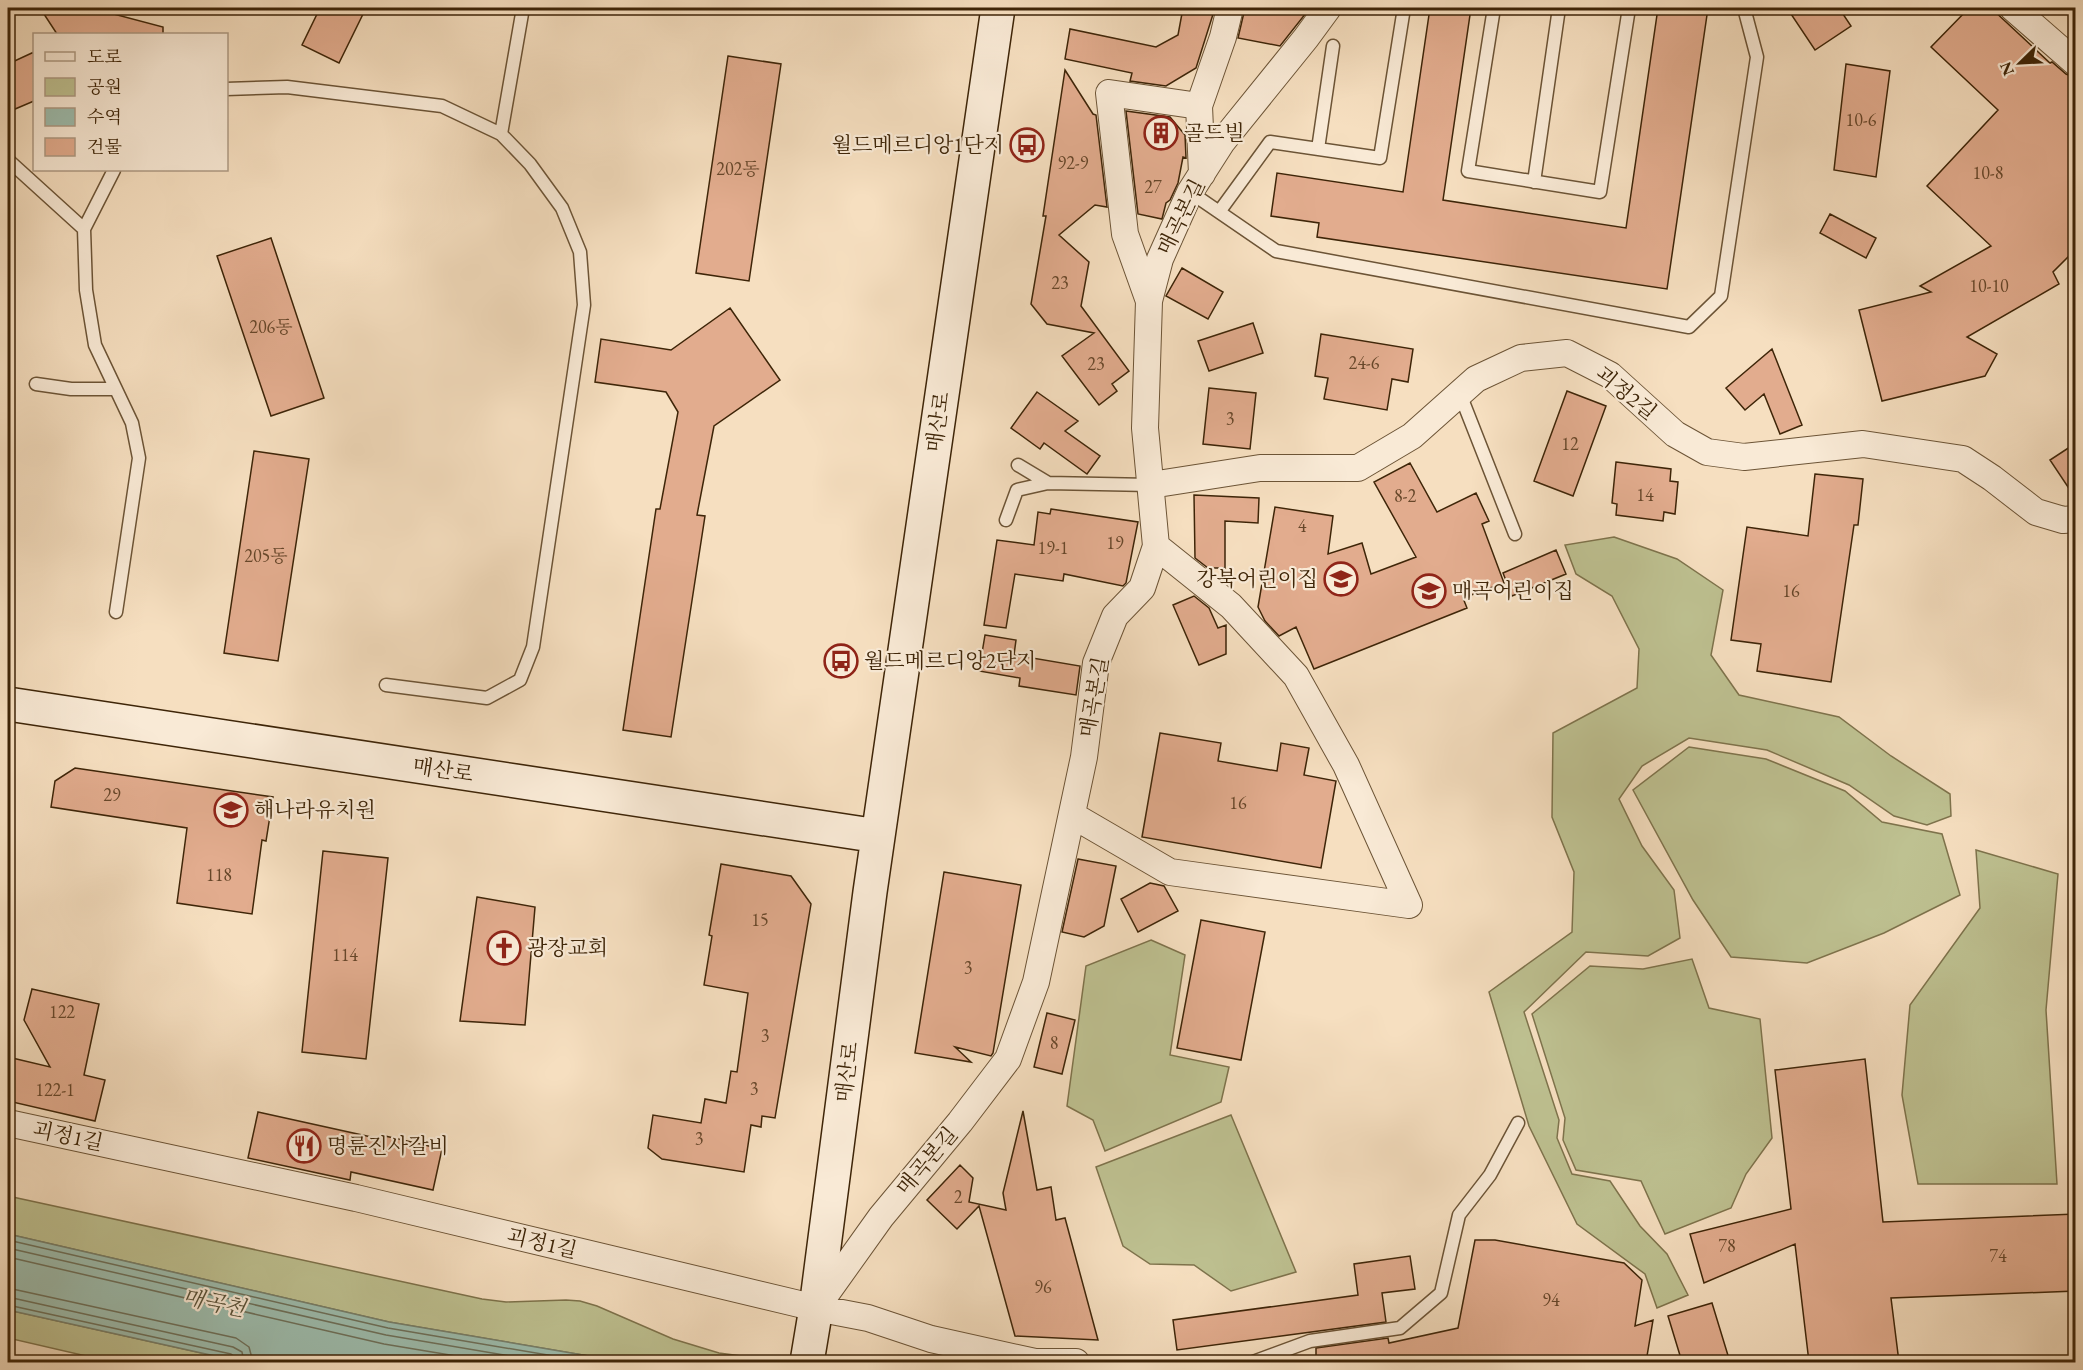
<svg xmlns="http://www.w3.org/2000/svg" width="2083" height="1370" viewBox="0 0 2083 1370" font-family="'EB Garamond','Noto Serif KR',serif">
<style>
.green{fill:#bec191;stroke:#7e734c;stroke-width:1.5}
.water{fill:#9dbdae;stroke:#77806c;stroke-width:1.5}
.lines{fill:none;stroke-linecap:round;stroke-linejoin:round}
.shore{stroke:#6e715b;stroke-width:1.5}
.building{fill:#e2ac8e;stroke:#3e2508;stroke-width:1.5}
.lane-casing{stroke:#6c5436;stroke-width:15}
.street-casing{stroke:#6c5436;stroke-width:28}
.secondary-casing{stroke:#3e2508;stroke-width:36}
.lane{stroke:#f9ead6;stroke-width:12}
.street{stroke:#f9ead6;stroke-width:26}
.secondary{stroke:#f9ead6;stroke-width:33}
.labels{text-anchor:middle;stroke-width:4.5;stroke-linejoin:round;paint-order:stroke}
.number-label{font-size:18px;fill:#67472a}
.poi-label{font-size:21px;fill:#3e2508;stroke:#f9ead6;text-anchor:start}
.street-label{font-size:21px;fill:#3e2508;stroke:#f9ead6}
.water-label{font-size:22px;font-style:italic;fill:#5a533a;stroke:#f9ead6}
</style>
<rect width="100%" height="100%" fill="#f6dfc0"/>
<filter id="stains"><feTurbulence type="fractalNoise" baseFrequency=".00333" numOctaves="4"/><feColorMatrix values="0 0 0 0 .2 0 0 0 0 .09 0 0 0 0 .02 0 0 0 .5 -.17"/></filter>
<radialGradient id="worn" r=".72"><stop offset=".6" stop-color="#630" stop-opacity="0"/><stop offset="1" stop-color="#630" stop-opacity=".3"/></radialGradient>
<path class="green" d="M1614 537 1677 559 1723 590 1711 655 1739 695 1839 717 1891 756 1950 794 1951 816 1927 825 1894 816 1849 785 1767 750 1689 738 1642 766 1619 799 1642 846 1674 890 1680 938 1648 956 1586 952 1524 1012 1559 1120 1557 1138 1572 1174 1610 1181 1640 1226 1667 1254 1688 1295 1657 1308 1645 1274 1577 1224 1529 1126 1489 992 1572 932 1574 872 1552 817 1553 733 1637 688 1639 649 1612 596 1576 574 1565 545Z
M1689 747 1766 759 1845 791 1882 822 1942 834 1960 895 1884 933 1807 963 1731 957 1693 900 1633 790Z
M1976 850 2058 874 2046 1010 2057 1184H1918L1902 1095 1910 1005 1980 908Z
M1151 940 1185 955 1170 1055 1229 1067 1221 1102 1105 1151 1093 1120 1067 1106 1086 966Z
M1692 959 1709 1008 1760 1019 1772 1138 1746 1174 1731 1208 1665 1234 1641 1181 1576 1170 1563 1140 1565 1118 1532 1014 1590 966 1643 969Z
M1231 1115 1296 1272 1231 1291 1194 1265 1150 1264 1123 1246 1096 1167Z
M8 1196 482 1299 506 1302 566 1300 580 1301 597 1306 673 1339 719 1353 786 1362H624L389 1322 8 1234Z
M8 1310 242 1362H112L8 1338Z"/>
<path class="water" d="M8 1234 389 1322 624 1362H242L8 1310Z"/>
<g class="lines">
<path class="shore" d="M8 1240 388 1328 589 1362
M8 1248 386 1335 545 1362
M8 1257 384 1344 492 1362
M8 1288 236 1338 249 1347 253 1362
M8 1297 233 1347 242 1352 244 1362
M8 1305 231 1354 235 1357 237 1362"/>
</g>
<path class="building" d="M40 8H91L163 27V34H57Z
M320 8H366L339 63 302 45Z
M1183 8H1215L1196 68 1166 86 1130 81 1132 73 1065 59 1070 29 1156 47 1178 35Z
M1245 8H1310L1280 46 1238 38Z
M1430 8H1471L1443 200 1626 228 1658 8H1708L1667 289 1317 237 1319 223 1271 216 1277 173 1403 192Z
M1787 8H1839L1851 26 1815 50Z
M1969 8H1991L2050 63 2052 62 2066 74 2076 78V249L2053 272 2059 284 1967 337 1997 354 1985 376 1882 401 1859 310 1931 292 1920 286 1991 246 1927 186 1998 110 1931 47Z
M34 52V101L8 112V64Z
M728 56 781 64 749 281 696 273Z
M1846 64 1890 71 1876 177 1834 170Z
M1065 70 1093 114 1096 115 1107 207 1095 205 1059 235 1089 262 1081 306 1129 371 1112 384 1117 391 1099 405 1062 356 1094 333 1047 324 1031 304 1046 216H1043Z
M1126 111 1170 117 1185 135 1186 158 1183 157 1178 183 1170 200 1166 203 1162 219 1138 214Z
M1830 214 1876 238 1866 258 1820 233Z
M271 238 324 398 271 416 217 256Z
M1182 268 1223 292 1208 319 1166 296Z
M730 308 780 380 714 426 697 515 705 516 671 737 623 730 656 509H660L678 412 666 392 595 382 601 339 671 350Z
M1253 323 1263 353 1209 371 1198 341Z
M1321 334 1413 349 1408 382 1392 379 1387 410 1324 399 1328 378 1315 376Z
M1772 349 1802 425 1780 434 1764 394 1745 410 1726 388Z
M1209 388 1256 393 1250 449 1203 444Z
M1567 391 1606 406 1573 496 1534 481Z
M1037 392 1078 421 1065 431 1100 456 1087 474 1044 443 1040 449 1011 428Z
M2076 443V499L2050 460Z
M254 451 309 459 278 661 224 653Z
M1616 462 1671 469 1670 481 1678 482 1675 514 1664 512 1663 521 1616 515 1617 504 1612 503Z
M1410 463 1437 512 1476 493 1489 521 1482 524 1504 583 1463 598 1467 608 1314 669 1296 627 1279 636 1265 621 1258 607 1275 507 1333 516 1328 554 1362 543 1371 574 1416 557 1374 482Z
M1815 474 1863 479 1858 525H1854L1831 682 1757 671 1761 644 1731 640 1747 527 1808 536Z
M1194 495 1259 498 1258 523 1225 521V568H1208L1195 558Z
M1051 509 1138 522 1126 583 1123 586 1064 574 1063 581 1015 574 1006 628 984 625 997 540 1034 545 1038 512 1050 514Z
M1556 550 1566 574 1512 596 1503 573Z
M1194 596 1209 608 1218 628 1226 625V654L1199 665 1173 605Z
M985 635 1016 640 1014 655 1080 666 1076 695 1019 686 1020 678 979 671Z
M1160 733 1221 743 1218 761 1277 771 1281 743 1309 748 1304 775 1336 781 1321 868 1142 837Z
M75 768 273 797 266 841 262 840 252 914 177 903 187 828 51 807 55 781Z
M323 851 388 858 366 1059 302 1052Z
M1078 859 1116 866 1104 926 1084 937 1062 932Z
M721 864 791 876 811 904 775 1118 762 1116 761 1127 751 1125 744 1172 662 1159 648 1148 653 1115 701 1123 705 1099 726 1103 731 1071 737 1072 748 993 704 985 712 936 709 935Z
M944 872 1021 885 993 1053 991 1056 955 1047 971 1062 915 1053Z
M1150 883 1164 886 1178 911 1138 932 1121 899Z
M477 897 535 907 525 1025 460 1021Z
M1201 920 1265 932 1241 1060 1177 1048Z
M32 989 99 1004 84 1075 105 1080 95 1121 8 1101V1057L50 1067 24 1020Z
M1047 1013 1075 1020 1062 1074 1034 1067Z
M1865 1059 1883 1222 2076 1214V1291L1891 1298 1899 1362H1809L1795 1244 1704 1283 1690 1234 1791 1209 1775 1070Z
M1023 1111 1037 1190 1051 1187 1056 1220 1065 1218 1098 1340 1015 1336 979 1206 957 1229 927 1200 960 1165 973 1178 969 1202 1006 1210 1003 1193Z
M258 1112 385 1140V1136L442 1149 433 1190 351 1172 350 1180 248 1158Z
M1475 1240H1495L1624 1263 1642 1280 1635 1326 1653 1320 1646 1362H1316V1348L1388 1338 1389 1343 1458 1328Z
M1410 1256 1415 1289 1382 1293 1386 1322 1177 1350 1173 1320 1358 1295 1354 1264Z
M1712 1303 1730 1362H1682L1668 1316Z"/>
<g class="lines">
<defs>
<path id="lane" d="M1494 8 1468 171 1600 192 1629 8
M226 89 287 87 442 106 501 134 530 164 562 208 580 252 584 305 533 647 520 680 487 698 386 685
M501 134 523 8
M1318 149 1333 46
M8 160 84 229
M114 170 84 229 86 290 95 345 132 423 139 458 116 612
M1534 182 1559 8
M1190 192 1276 251 1689 327 1721 296 1757 57 1744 8
M1219 212 1270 142 1380 158 1404 8
M36 384 71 389H115
M1460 394 1515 534
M1018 465 1048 483
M1006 520 1017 490 1048 483 1151 485
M1253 1362 1310 1341 1400 1328 1441 1293 1459 1215 1490 1175 1518 1123"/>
<path id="street" d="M2013 8 2076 63
M1202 174 1199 106 1223 37 1230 8
M1149 301 1125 234 1109 93 1199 106
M1151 485 1260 468H1358L1412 436 1476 379 1521 358 1567 353 1610 375 1675 434 1707 452 1744 457 1863 444 1963 459 1992 478 2036 512 2063 520 2076 519
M1156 546 1231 606 1296 676 1346 765 1409 905
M1072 815 1170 872 1409 905
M8 1123 356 1198 816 1308 868 1318 931 1339 1035 1362H1076
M816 1308 881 1217 960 1122 1008 1059 1036 982 1084 757 1096 663 1115 616 1142 588 1156 546 1145 428 1149 301 1160 259 1190 192 1222 142 1306 38 1328 8"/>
<path id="secondary" d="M8 704 878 836
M807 1362 816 1308 870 892 998 8"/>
</defs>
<use href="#lane" class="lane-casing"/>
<use href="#street" class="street-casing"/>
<use href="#secondary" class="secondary-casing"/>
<use href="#lane" class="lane"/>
<use href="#street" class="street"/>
<use href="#secondary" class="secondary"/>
</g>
<defs>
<symbol id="building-ring" viewBox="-11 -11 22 22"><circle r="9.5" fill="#f9ead6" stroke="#8f2418" stroke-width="1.5"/><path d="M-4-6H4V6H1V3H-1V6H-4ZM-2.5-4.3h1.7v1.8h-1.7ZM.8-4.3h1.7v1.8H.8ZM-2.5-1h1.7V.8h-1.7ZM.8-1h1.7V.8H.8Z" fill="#8f2418"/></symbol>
<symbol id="bus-ring" viewBox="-11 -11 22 22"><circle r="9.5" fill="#f9ead6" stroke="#8f2418" stroke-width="1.5"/><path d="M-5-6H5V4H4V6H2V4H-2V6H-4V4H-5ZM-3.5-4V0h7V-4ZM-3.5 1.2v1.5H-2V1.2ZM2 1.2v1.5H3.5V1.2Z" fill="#8f2418"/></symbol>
<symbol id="school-ring" viewBox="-11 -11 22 22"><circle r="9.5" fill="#f9ead6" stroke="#8f2418" stroke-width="1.5"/><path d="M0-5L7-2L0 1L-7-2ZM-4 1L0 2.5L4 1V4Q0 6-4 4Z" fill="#8f2418"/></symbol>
<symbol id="church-ring" viewBox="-11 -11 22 22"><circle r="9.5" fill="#f9ead6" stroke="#8f2418" stroke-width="1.5"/><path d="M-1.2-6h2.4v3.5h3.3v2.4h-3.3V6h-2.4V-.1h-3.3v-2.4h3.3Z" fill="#8f2418"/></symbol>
<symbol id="restaurant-ring" viewBox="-11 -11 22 22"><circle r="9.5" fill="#f9ead6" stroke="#8f2418" stroke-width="1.5"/><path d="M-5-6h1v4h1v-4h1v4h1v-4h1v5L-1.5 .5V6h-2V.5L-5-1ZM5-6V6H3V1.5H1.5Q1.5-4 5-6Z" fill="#8f2418"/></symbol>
</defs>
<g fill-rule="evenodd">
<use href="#building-ring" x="1142" y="114" width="38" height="38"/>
<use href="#bus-ring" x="1008" y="126" width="38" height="38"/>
<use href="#school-ring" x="1322" y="560" width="38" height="38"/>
<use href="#school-ring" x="1410" y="572" width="38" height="38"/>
<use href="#bus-ring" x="822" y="642" width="38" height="38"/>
<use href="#school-ring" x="212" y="791" width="38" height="38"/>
<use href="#church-ring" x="485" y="929" width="38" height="38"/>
<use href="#restaurant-ring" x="285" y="1127" width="38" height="38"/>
</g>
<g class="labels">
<g class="number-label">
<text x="1861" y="126">10-6</text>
<text x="1073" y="169">92-9</text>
<text x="738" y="175">202동</text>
<text x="1988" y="179">10-8</text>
<text x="1153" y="193">27</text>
<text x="1060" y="289">23</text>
<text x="1989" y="292">10-10</text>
<text x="271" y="333">206동</text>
<text x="1364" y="369">24-6</text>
<text x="1096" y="370">23</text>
<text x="1230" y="425">3</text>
<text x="1570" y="450">12</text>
<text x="1645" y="501">14</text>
<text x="1405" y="502">8-2</text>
<text x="1302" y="532">4</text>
<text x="1115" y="549">19</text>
<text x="1053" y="554">19-1</text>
<text x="266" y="562">205동</text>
<text x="1791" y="597">16</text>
<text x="112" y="801">29</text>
<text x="1238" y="809">16</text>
<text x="219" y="881">118</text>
<text x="760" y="926">15</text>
<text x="345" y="961">114</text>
<text x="968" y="974">3</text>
<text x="62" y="1018">122</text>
<text x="765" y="1042">3</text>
<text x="1054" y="1049">8</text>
<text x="754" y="1095">3</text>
<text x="55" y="1096">122-1</text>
<text x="699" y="1145">3</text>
<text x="958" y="1203">2</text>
<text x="1727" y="1252">78</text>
<text x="1998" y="1262">74</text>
<text x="1043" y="1293">96</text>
<text x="1551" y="1306">94</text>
</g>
<g class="poi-label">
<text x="1184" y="140">골드빌</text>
<text x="1004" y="152" text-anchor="end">월드메르디앙1단지</text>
<text x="1318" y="586" text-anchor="end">강북어린이집</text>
<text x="1452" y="598">매곡어린이집</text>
<text x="864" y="668">월드메르디앙2단지</text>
<text x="254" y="817">해나라유치원</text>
<text x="527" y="955">광장교회</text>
<text x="327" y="1153">명륜진사갈비</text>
</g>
<g class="street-label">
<text transform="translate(1181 217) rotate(-64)" y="7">매곡본길</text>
<text transform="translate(1626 393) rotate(39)" y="7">괴정2길</text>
<text transform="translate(938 422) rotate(-82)" y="7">매산로</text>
<text transform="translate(1094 697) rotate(-80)" y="7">매곡본길</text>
<text transform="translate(443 770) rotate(9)" y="7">매산로</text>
<text transform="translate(847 1072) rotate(-83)" y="7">매산로</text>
<text transform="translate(68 1136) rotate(12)" y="7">괴정1길</text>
<text transform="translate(927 1161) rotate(-50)" y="7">매곡본길</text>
<text transform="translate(542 1243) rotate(13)" y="7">괴정1길</text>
</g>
<g class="water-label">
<text transform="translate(214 1302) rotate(12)" y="8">매곡천</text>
</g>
</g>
<rect width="2083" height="1370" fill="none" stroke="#f6dfc0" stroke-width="30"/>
<rect x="9" y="9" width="2065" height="1352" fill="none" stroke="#3e2508" stroke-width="3"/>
<rect x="15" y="15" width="2053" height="1340" fill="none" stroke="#3e2508" stroke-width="1.5"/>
<rect x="33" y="33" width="195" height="138" fill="#f9ead6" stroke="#ae9b84" stroke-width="1.5"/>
<rect x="45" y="52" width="30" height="9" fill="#f9ead6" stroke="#ae9b84" stroke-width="1.5"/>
<text x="87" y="63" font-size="18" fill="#3e2508">도로</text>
<rect x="45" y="78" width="30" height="18" fill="#bec191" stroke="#ae9b84" stroke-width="1.5"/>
<text x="87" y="93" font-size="18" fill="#3e2508">공원</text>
<rect x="45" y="108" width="30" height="18" fill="#9dbdae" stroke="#ae9b84" stroke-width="1.5"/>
<text x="87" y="123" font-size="18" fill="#3e2508">수역</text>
<rect x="45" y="138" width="30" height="18" fill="#e2ac8e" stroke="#ae9b84" stroke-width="1.5"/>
<text x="87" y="153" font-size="18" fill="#3e2508">건물</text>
<g transform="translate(2020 63) rotate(246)" stroke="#f9ead6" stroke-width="4.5" paint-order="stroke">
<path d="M0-4.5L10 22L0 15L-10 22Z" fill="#3e2508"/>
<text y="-9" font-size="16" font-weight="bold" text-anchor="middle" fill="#3e2508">N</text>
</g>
<rect width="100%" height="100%" filter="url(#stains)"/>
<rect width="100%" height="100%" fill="url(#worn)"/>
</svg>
